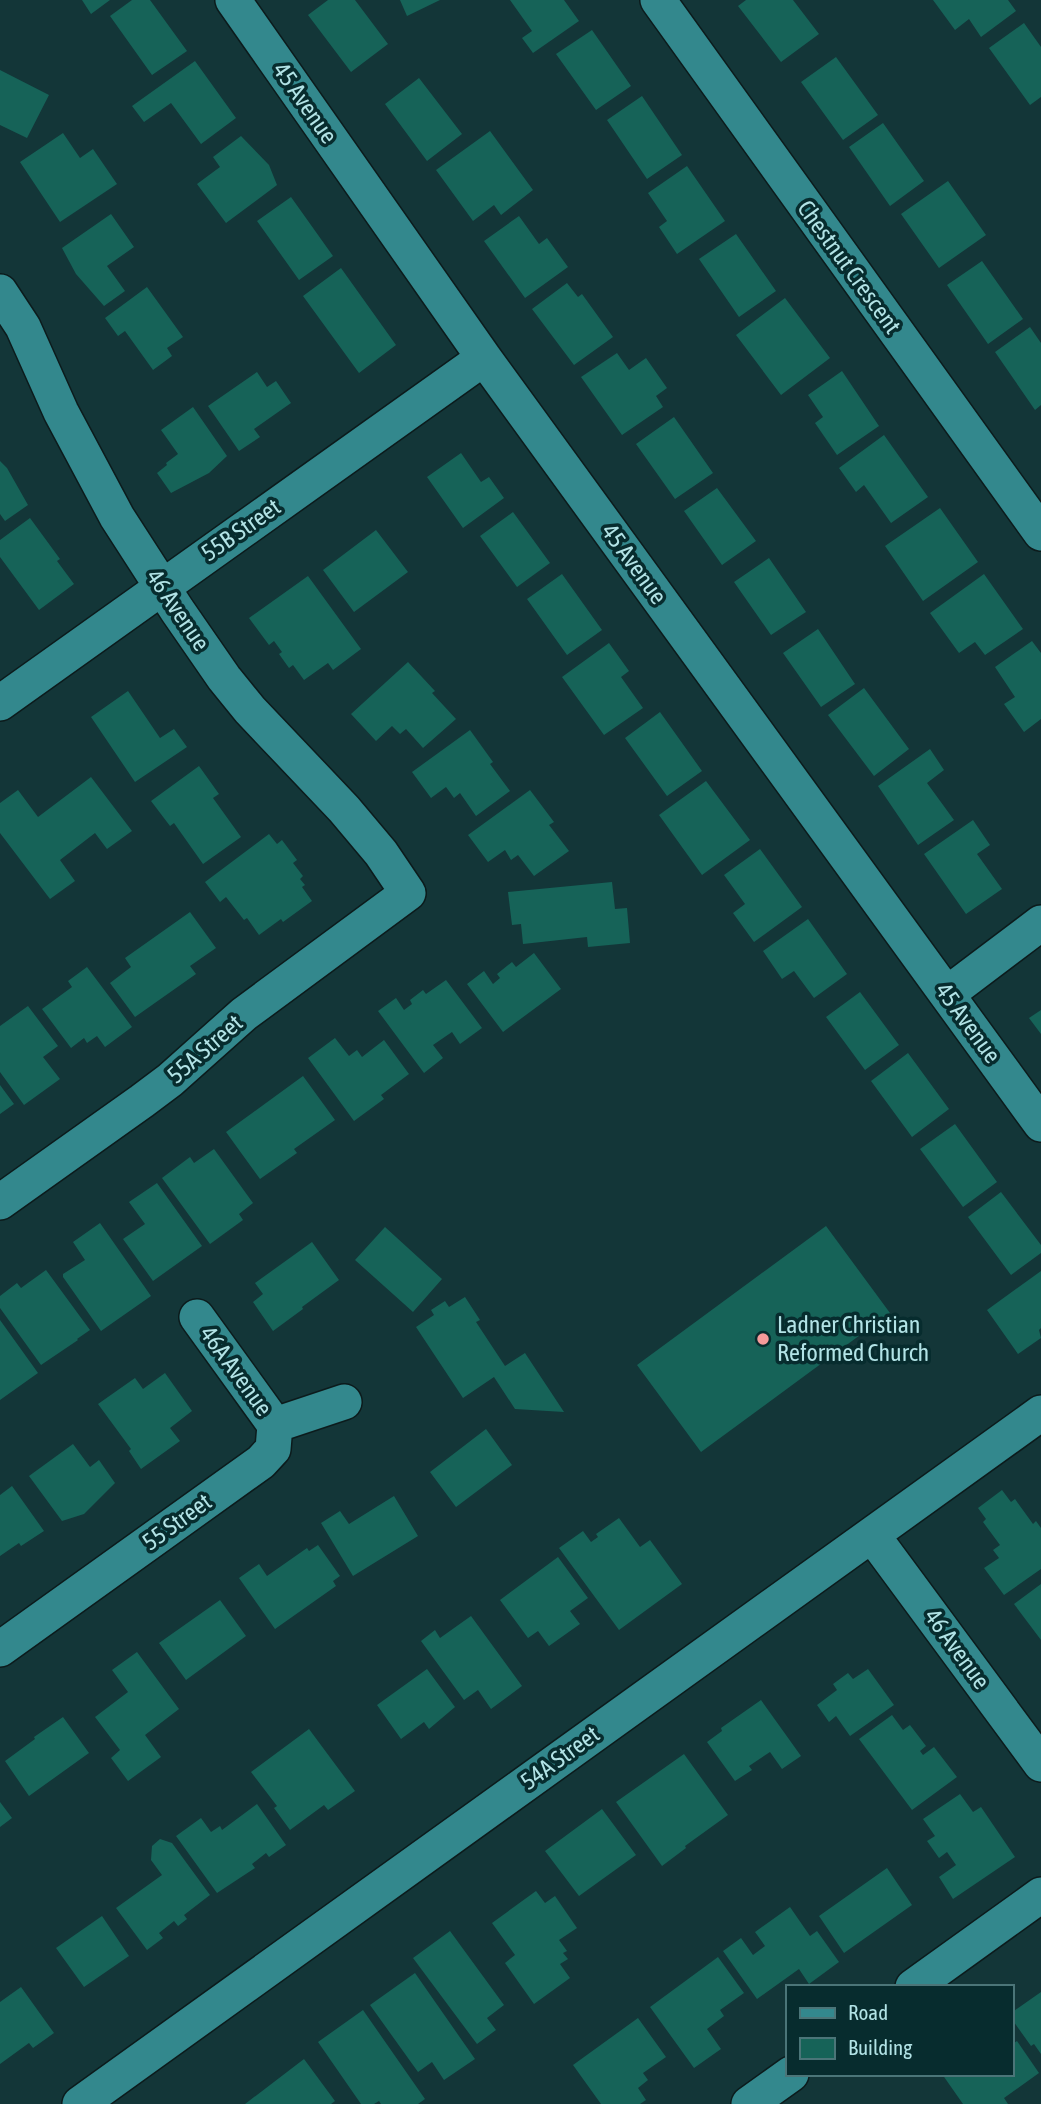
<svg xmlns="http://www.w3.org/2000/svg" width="1041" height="2104" viewBox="0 0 1041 2104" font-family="'Asap Condensed',sans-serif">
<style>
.building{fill:#166358}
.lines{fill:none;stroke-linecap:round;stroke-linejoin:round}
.minor-casing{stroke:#0c1b1c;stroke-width:38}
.minor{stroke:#33888d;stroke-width:35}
.poi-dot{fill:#f59b9a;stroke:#072c2e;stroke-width:2.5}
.labels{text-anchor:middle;stroke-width:7;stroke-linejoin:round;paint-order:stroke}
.street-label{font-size:24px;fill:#b2e3e6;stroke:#072c2e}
.poi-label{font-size:24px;fill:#b2e3e6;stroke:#072c2e;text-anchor:start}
</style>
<rect width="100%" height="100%" fill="#133638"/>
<path class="building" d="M82 0H110L91 14Z
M132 0H150L187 51 152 75 110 16Z
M328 0H355L388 44 351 72 308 15Z
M400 0H440L407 16Z
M510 0H564L579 21 533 53 522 38 532 31Z
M746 0H793L819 34 781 62 738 6Z
M933 0H1008L1016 11 981 37 969 19 955 30Z
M1024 23 1041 47V97L1030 105 989 48Z
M592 30 631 86 596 110 556 54Z
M836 57 878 115 843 140 801 82Z
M195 61 236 118 201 144 171 103 144 122 132 106Z
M0 70 49 95 27 138 0 125Z
M419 78 462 134 427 161 385 104Z
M642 96 682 155 647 179 607 120Z
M883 123 924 181 890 206 849 147Z
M490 131 533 190 501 215 494 205 473 221 436 170Z
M63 133 80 158 93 149 117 184 60 222 20 162Z
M241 136 269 165 277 185 226 223 197 184 220 167 213 157Z
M687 166 725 221 677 254 659 227 667 221 648 193Z
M948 181 986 235 939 268 901 214Z
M291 197 333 256 299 280 257 221Z
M111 214 134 247 107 266 125 291 104 306 76 274 62 248Z
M519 216 539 244 547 238 568 267 525 298 484 241Z
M736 234 776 291 739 317 699 259Z
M982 261 1023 319 988 344 947 285Z
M341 268 396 345 359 373 303 296Z
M567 283 578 297 582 294 613 337 574 365 532 309Z
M147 287 183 337 167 348 172 356 153 370 125 331 118 336 105 318Z
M785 298 830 358 781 395 736 335Z
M1030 327 1041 343V405L1035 410 995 352Z
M617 353 629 370 646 358 667 388 656 396 663 407 622 435 581 377Z
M842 371 879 426 837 455 815 423 823 417 808 395Z
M257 372 267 387 276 381 291 403 254 429 260 437 239 451 208 406Z
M193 407 227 456 209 473 171 493 157 473 167 465 166 463 178 454 161 430Z
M674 417 713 473 675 499 636 444Z
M884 435 928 497 891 523 864 485 856 492 839 468Z
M461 453 481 482 489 477 504 498 463 528 427 477Z
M0 461 7 468 28 505 5 521 0 514Z
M717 488 756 541 722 565 684 511Z
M940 508 978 562 923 601 885 546Z
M513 512 550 563 517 587 480 536Z
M30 518 60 559 57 561 74 584 39 610 0 557V540Z
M376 530 408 572 354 612 323 570Z
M769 558 806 612 771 635 734 582Z
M562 574 602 630 567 655 527 599Z
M984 574 1023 629 985 655 975 642 959 653 930 613Z
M308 576 361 649 333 670 328 663 304 680 293 665 289 668 279 654 282 652 274 641 269 645 249 618Z
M818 629 855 684 821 707 783 653Z
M1032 641 1041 653V719L1024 732 1004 704 1015 697 995 667Z
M609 643 629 671 621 677 643 708 604 735 562 677Z
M408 662 435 691 432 693 456 719 423 748 406 729 400 734 392 726 376 741 351 714Z
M864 688 909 749 874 776 828 715Z
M128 691 160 738 174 729 187 747 135 782 91 717Z
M660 712 702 771 667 796 625 738Z
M470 730 493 762 490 764 510 791 476 816 460 793 454 798 446 787 431 798 412 772Z
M930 749 944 770 927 783 954 820 918 845 878 786Z
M199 766 219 794 213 798 241 837 203 864 174 823 170 826 151 801Z
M91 777 132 831 107 849 95 833 60 860 75 881 50 899 0 833V803L18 790 38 817Z
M706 781 750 840 702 875 659 815Z
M530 790 554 822 549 825 569 851 534 876 518 855 511 860 505 850 488 862 468 835Z
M973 820 990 845 977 854 1002 889 966 914 924 854Z
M269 834 277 844 282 840 297 860 293 863 303 876 300 879 305 885 302 887 312 901 283 922 281 919 259 935 247 918 244 920 226 897 220 902 205 882Z
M760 849 802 907 754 942 733 913 745 904 724 875Z
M612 882 615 909 627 908 630 943 588 947 587 937 523 944 521 924 512 925 508 892Z
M190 912 216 948 190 966 196 974 135 1017 110 983 131 967 125 958Z
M808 919 847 974 814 998 794 971 782 979 763 951Z
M534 953 561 989 503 1032 467 984 484 971 493 984 500 978 497 974 512 962 516 967Z
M87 967 132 1027 105 1047 97 1036 87 1043 84 1038 71 1048 42 1009 72 987 68 981Z
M446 980 482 1028 460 1044 452 1032 433 1045 443 1058 424 1073 378 1011 396 998 404 1010 412 1004 410 1000 423 990 426 994Z
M860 992 899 1045 865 1070 826 1017Z
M28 1006 58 1046 43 1057 60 1079 24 1105 0 1072V1026Z
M1041 1010V1034L1029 1018Z
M335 1038 349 1056 357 1050 362 1057 384 1040 409 1074 381 1095 384 1099 354 1121 308 1058Z
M908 1053 949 1109 912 1137 871 1081Z
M303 1076 335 1120 294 1149 297 1153 260 1179 226 1132Z
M0 1085 14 1104 0 1114Z
M955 1124 997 1182 963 1207 920 1149Z
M214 1149 253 1203 239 1214 243 1220 210 1244 162 1178 190 1157 194 1163Z
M157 1183 202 1246 153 1281 123 1239 145 1224 129 1202Z
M1001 1192 1041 1245V1253L1011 1275 968 1217Z
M100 1223 151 1296 101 1331 63 1277V1274L85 1260 73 1242Z
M826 1226 890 1313 701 1452 637 1365Z
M385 1227 442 1279 413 1312 355 1260Z
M312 1242 339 1280 302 1307 303 1309 273 1331 253 1302 263 1294 255 1283Z
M46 1270 90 1330 77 1339 78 1340 41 1365 0 1308V1296L17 1283 21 1288Z
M1041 1271V1328L1039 1330 1041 1338 1018 1354 987 1310Z
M465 1297 480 1320 476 1322 505 1366 525 1353 564 1412 515 1409 494 1377 463 1398 416 1327 434 1315 431 1310 445 1301 449 1307Z
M0 1320 38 1373 0 1400Z
M165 1373 192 1411 170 1428 180 1441 141 1469 129 1451 131 1449 98 1404 135 1378 143 1389Z
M486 1429 512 1465 456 1507 430 1472Z
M73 1444 90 1467 99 1460 115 1483 84 1514 62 1521 29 1476Z
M12 1486 44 1531 21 1546 19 1543 0 1556V1495Z
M1002 1490 1011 1502 1015 1499 1033 1524 1036 1521 1041 1528V1569L1004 1595 984 1568 999 1558 993 1550 1000 1545 983 1522 986 1519 978 1508Z
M394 1496 418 1536 353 1576 321 1523 340 1511 349 1524Z
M619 1518 640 1547 650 1540 682 1584 619 1630 559 1548 583 1531 591 1542 598 1537 596 1534Z
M318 1545 340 1576 333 1581 336 1586 275 1629 239 1578 259 1564 267 1576 307 1548 309 1551Z
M558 1557 588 1598 570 1611 580 1624 549 1646 538 1631 528 1638 500 1600Z
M1041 1584V1640L1014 1604Z
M220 1600 246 1636 186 1680 159 1643Z
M471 1616 522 1686 491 1709 478 1690 464 1700 421 1641 435 1630 440 1638Z
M137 1652 179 1709 145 1735 161 1757 128 1781 111 1758 120 1750 95 1717 128 1692 112 1670Z
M427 1669 455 1707 429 1729 424 1722 401 1739 377 1705Z
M868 1669 894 1705 850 1736 836 1716 829 1722 817 1705 837 1690 833 1684 848 1673 853 1679Z
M761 1700 801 1756 782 1769 770 1752 749 1766 752 1770 735 1781 707 1742 722 1731 721 1728Z
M892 1715 903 1730 910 1725 926 1746 920 1751 923 1755 934 1747 957 1777 912 1810 859 1739Z
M63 1717 89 1753 29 1796 5 1761 35 1739 34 1737Z
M309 1729 355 1791 328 1810 324 1805 290 1830 274 1808 277 1806 251 1772Z
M684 1754 728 1815 685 1846 686 1848 662 1866 616 1802Z
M960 1794 973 1812 981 1807 1015 1857 953 1899 939 1877 956 1865 947 1852 939 1858 927 1841 935 1836 923 1819Z
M0 1802 12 1818 0 1827Z
M257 1804 286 1845 269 1857 266 1853 252 1864 255 1868 217 1893 176 1836 201 1818 211 1832 220 1826 222 1830Z
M602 1809 636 1855 579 1896 545 1851Z
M160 1839 172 1843 210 1895 184 1915 187 1919 178 1926 174 1921 159 1933 163 1938 147 1950 116 1908 162 1875 151 1860 152 1846Z
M887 1868 912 1905 844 1953 819 1916Z
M536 1891 545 1903 555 1896 577 1928 559 1940 567 1951 563 1953 568 1959 560 1964 570 1978 534 2004 505 1963 515 1955 492 1923Z
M790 1907 810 1936 817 1931 839 1962 809 1984 799 1969 757 1999 723 1951 741 1938 753 1955 765 1946 755 1932Z
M102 1916 129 1956 84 1987 56 1948Z
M450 1931 504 2005 487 2018 496 2030 477 2044 413 1958Z
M718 1957 744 1993 720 2010 724 2016 707 2029 721 2049 694 2068 650 2007Z
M415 1973 475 2059 444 2080 432 2062 418 2072 370 2005Z
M21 1987 54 2033 33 2048 29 2043 0 2064V2002Z
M1041 1992V2054L1034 2044 1031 2046 1011 2018V2013Z
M363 2010 425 2099 418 2104H381L379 2101 374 2104H361L318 2042Z
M638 2018 666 2057 643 2073 648 2080 638 2088 646 2100 640 2104H601L573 2065Z
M1017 2041 1039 2073 1004 2098 1008 2104H963L942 2074H1011V2045Z
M304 2059 335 2101 331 2104H245Z"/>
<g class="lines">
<defs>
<path id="minor" d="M233 0 484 358 1041 1124
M658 0 1041 533
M0 292 23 327 61 412 117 517 177 610 224 678 250 710 344 809 381 853 408 893 244 1014 170 1080 142 1101 0 1202
M0 703 484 358
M947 994 1041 923
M197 1317 275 1425
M275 1425 344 1402
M872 1535 1041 1764
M0 1649 261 1462 273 1449 275 1425
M913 1987 1041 1895
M80 2104 1041 1413
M749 2104 791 2074"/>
</defs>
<use href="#minor" class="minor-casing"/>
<use href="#minor" class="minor"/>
</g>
<circle class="poi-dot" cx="763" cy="1339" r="7"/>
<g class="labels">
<g class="street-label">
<text transform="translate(305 103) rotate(55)" y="8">45 Avenue</text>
<text transform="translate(849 267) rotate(54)" y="8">Chestnut Crescent</text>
<text transform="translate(241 530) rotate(-35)" y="8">55B Street</text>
<text transform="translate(634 564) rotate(54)" y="8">45 Avenue</text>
<text transform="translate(178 610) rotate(56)" y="8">46 Avenue</text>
<text transform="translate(968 1023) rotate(54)" y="8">45 Avenue</text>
<text transform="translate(205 1049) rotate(-41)" y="8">55A Street</text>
<text transform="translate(236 1371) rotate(54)" y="8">46A Avenue</text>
<text transform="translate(177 1522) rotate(-36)" y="8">55 Street</text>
<text transform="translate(957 1649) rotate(54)" y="8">46 Avenue</text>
<text transform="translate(560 1758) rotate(-36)" y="8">54A Street</text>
</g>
<g class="poi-label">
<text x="777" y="1333">Ladner Christian<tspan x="777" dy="28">Reformed Church</tspan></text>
</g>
</g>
<rect x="786" y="1985" width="228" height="91" fill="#072c2e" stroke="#4b7578" stroke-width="2"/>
<rect x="800" y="2008" width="35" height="10" fill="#33888d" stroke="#4b7578" stroke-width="2"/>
<text x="848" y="2020" font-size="21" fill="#b2e3e6">Road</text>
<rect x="800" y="2038" width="35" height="21" fill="#166358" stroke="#4b7578" stroke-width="2"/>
<text x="848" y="2055" font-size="21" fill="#b2e3e6">Building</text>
</svg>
